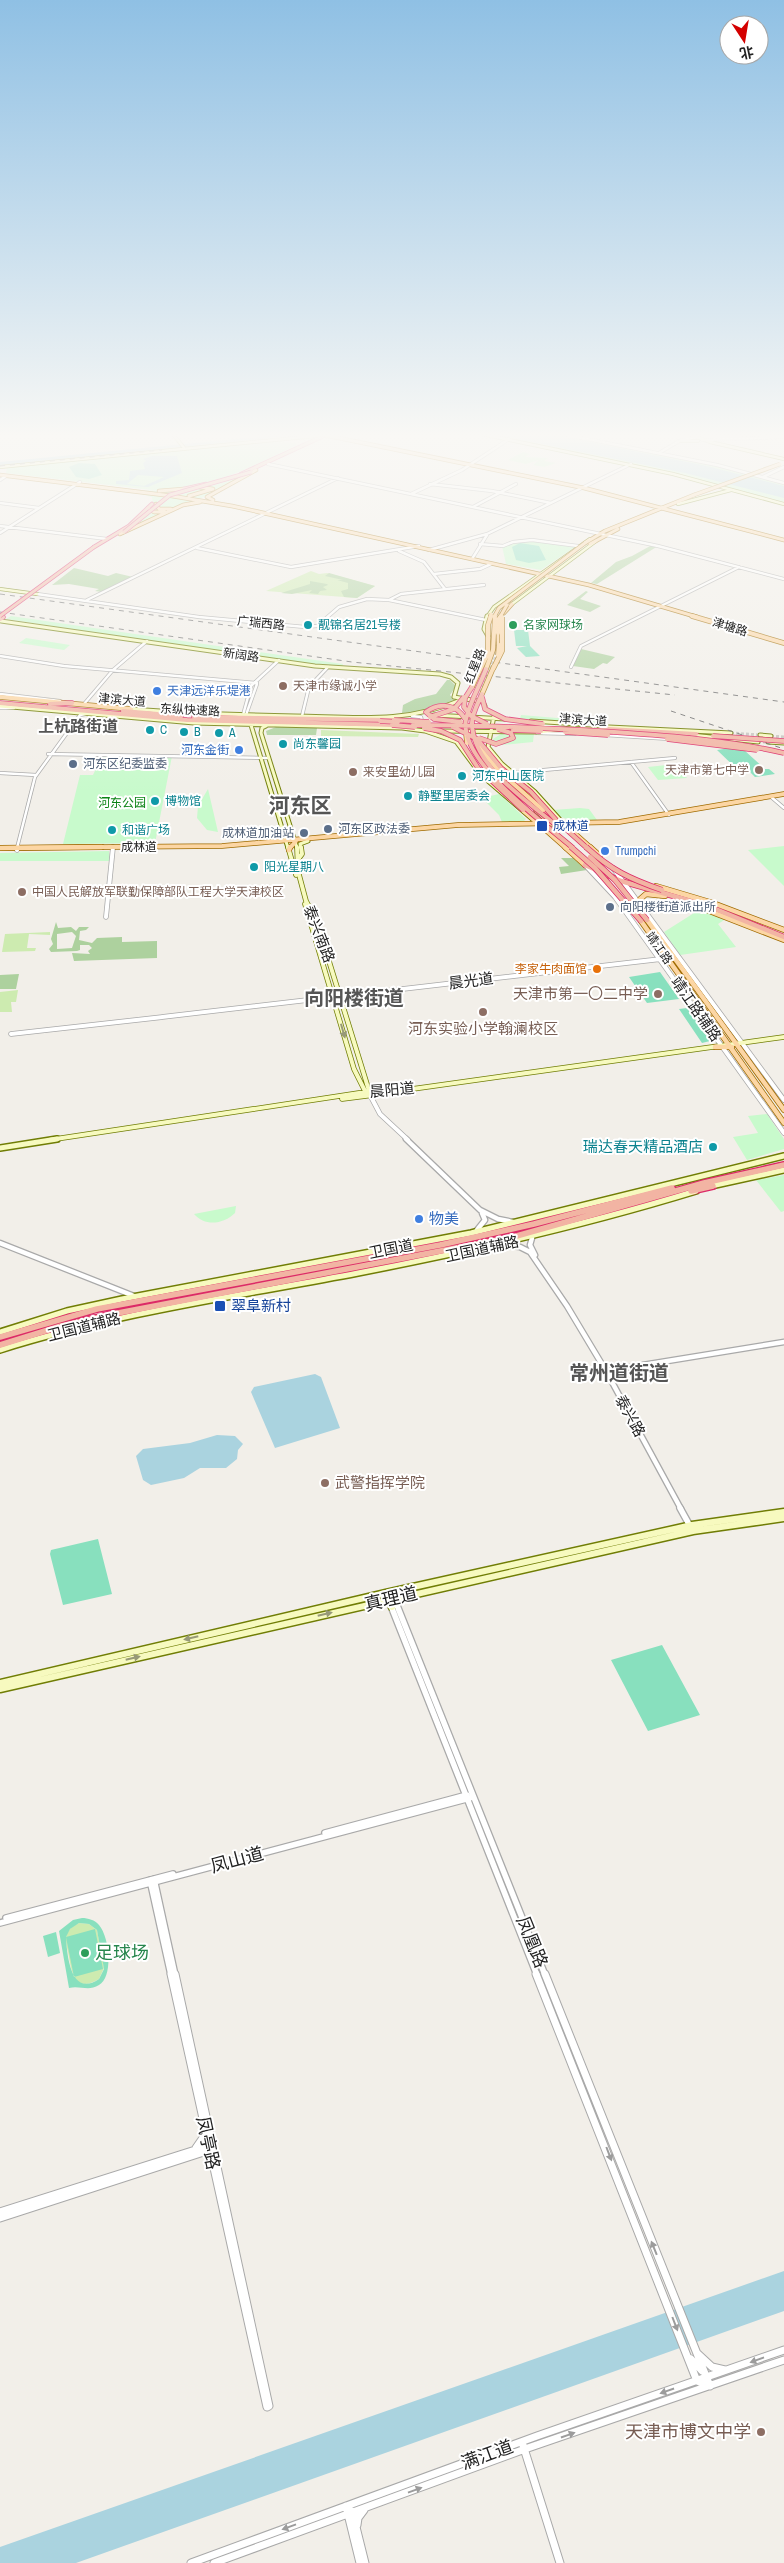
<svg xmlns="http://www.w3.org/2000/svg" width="784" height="2563" viewBox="0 0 784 2563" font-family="'Archivo Narrow','Noto Sans SC',sans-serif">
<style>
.grass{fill:#cdebb0}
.forest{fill:#add19e;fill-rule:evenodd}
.park{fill:#c8facc}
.pitch{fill:#88e0be;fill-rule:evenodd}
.water{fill:#aad3df;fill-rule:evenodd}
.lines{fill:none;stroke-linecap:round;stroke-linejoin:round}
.secondary-tunnel-far1{stroke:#c8c6c1;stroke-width:2.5;stroke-dasharray:2.5 1;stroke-linecap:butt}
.secondary-tunnel{stroke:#c8c6c1;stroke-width:3;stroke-dasharray:3 2;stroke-linecap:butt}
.tertiary-far4-casing{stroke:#a9a9a9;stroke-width:4}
.tertiary-far3-casing{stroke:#a9a9a9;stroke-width:5.5}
.tertiary-far2-casing{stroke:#a9a9a9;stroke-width:7}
.tertiary-far1-casing{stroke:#a9a9a9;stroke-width:8}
.tertiary-casing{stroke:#a9a9a9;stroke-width:9}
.secondary-far4-casing{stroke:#707d05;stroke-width:4}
.secondary-far3-casing{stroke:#707d05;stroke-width:5}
.secondary-far2-casing{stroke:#707d05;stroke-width:5.5}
.secondary-far1-casing{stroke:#707d05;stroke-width:8}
.secondary-casing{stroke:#707d05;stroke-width:9}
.primary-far2-casing{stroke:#a06b00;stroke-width:4.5}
.primary-far1-casing{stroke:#a06b00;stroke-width:5.5}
.primary-casing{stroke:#a06b00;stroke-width:6}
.trunk-far3-casing{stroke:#dc2a67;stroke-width:4.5}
.trunk-far2-casing{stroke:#dc2a67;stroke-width:5.5}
.trunk-far1-casing{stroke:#dc2a67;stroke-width:6}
.trunk-casing{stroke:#dc2a67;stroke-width:8}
.tertiary-far4{stroke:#fff;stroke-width:2.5}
.tertiary-far3{stroke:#fff;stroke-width:4}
.tertiary-far2{stroke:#fff;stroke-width:4.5}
.tertiary-far1{stroke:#fff;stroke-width:5.5}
.tertiary{stroke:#fff;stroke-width:7}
.secondary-far4{stroke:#f7fabf;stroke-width:2.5}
.secondary-far3{stroke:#f7fabf;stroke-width:3}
.secondary-far2{stroke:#f7fabf;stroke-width:4}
.secondary-far1{stroke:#f7fabf;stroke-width:5}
.secondary{stroke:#f7fabf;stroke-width:6}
.primary-far2{stroke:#fcd6a4;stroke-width:3}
.primary-far1{stroke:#fcd6a4;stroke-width:4}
.primary{stroke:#fcd6a4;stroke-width:4.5}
.trunk-far3{stroke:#f2b4a3;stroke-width:3}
.trunk-far2{stroke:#f2b4a3;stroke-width:4}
.trunk-far1{stroke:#f2b4a3;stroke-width:4.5}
.trunk{stroke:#f2b4a3;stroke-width:5.5}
.rail{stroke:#707070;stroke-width:1;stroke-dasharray:5 5;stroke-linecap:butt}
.primary-bridge-far1-casing{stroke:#a06b00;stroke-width:4.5;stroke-linecap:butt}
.primary-bridge-casing{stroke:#a06b00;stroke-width:5.5;stroke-linecap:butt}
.trunk-bridge-far2-casing{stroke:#dc2a67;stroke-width:4.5;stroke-linecap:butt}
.trunk-bridge-far1-casing{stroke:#dc2a67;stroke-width:5.5;stroke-linecap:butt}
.trunk-bridge-casing{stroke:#dc2a67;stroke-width:6;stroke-linecap:butt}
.primary-bridge-far1{stroke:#fcd6a4;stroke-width:3}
.primary-bridge{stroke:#fcd6a4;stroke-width:4}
.trunk-bridge-far2{stroke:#f2b4a3;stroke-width:3}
.trunk-bridge-far1{stroke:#f2b4a3;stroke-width:4}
.trunk-bridge{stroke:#f2b4a3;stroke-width:4.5}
.oneway{fill:#979978}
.oneway2{fill:#9c9c9c}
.culture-dot{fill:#0f9aa8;stroke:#fff;stroke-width:2}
.leisure-dot{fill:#2e9e5b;stroke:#fff;stroke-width:2}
.education-dot{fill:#8d6e63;stroke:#fff;stroke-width:2}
.shop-dot{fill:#3f7fe0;stroke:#fff;stroke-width:2}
.service-dot{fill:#5c6f8a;stroke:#fff;stroke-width:2}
.transit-dot{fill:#1a4fb4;stroke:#fff;stroke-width:2}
.food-dot{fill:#e8710a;stroke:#fff;stroke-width:2}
.labels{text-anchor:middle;stroke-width:4;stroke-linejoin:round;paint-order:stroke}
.far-street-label{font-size:12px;fill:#222;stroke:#fff}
.far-culture-label{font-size:12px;fill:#0d838f;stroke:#fff;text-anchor:start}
.far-leisure-label{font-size:12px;fill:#27864d;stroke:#fff;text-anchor:start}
.far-education-label{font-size:12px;fill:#785e54;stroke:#fff;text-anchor:start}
.far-shop-label{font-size:12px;fill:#366cbe;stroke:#fff;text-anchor:start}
.far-service-label{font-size:12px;fill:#4e5e75;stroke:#fff;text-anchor:start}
.far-park-label{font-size:12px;fill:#0c8416;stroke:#fff}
.far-transit-label{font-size:12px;fill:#164399;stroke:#fff;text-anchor:start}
.far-food-label{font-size:12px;fill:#c56008;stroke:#fff;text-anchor:end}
.street-label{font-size:15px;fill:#222;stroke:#fff}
.education-label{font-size:15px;fill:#785e54;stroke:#fff;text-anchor:end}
.culture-label{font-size:15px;fill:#0d838f;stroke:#fff;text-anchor:end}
.shop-label{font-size:15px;fill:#366cbe;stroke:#fff;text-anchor:start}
.transit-label{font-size:15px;fill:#164399;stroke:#fff;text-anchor:start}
.far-district-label{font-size:16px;font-weight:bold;fill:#555;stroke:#fff}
.near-street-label{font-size:18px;fill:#222;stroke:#fff}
.near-leisure-label{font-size:18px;fill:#27864d;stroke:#fff;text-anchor:start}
.near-education-label{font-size:18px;fill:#785e54;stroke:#fff;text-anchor:end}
.district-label{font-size:20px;font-weight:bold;fill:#555;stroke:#fff}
.far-town-label{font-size:21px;font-weight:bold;fill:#555;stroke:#fff}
</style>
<rect width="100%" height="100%" fill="#f2efe9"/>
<path class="grass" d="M311 571 319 574 327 573 375 586 357 598 266 591Z
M321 730 419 734 418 737 321 736Z
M50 932V935L29 934 27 948H36L35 951 2 952 5 934Z
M18 990 16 1002H11L12 1012H0V992Z
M79 1923 89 1924 97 1930 104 1968 99 1979C76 1993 72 1975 69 1957 68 1950 64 1940 67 1933 70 1928 74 1925 79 1923Z"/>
<path class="forest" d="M652 545 658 546 597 584 591 583 616 562 632 556Z
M74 568 108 576 116 573 133 577 102 592 95 591 99 589 69 584 52 585Z
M329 573 375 586 357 598 344 597 341 591 348 589V583L337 580H343L325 576Z
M310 581 327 584 328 585 323 587 327 590 320 591 318 594 309 593 312 590 292 594 281 593 310 584Z
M586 591 588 592 580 599 601 606 590 612 567 605Z
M581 649 615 657 607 664 603 663 594 669 573 666Z
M447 680H450L456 686 450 695 455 701 435 710 402 713 403 705 415 699 436 694Z
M276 727 317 728 316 735H267L266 731Z
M561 858H573L587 870 561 874 559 867 569 866Z
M56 922 58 928 71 927 76 931 79 927H89L86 930 80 931 79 940 92 943 97 938 122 937V942L157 941V958L74 961 72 953 90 954 88 951 92 948 89 945H80V950L77 951 51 952 49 949 53 944 51 939ZM72 932 76 936 72 948 57 949V934Z
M19 974 16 989H0V975Z"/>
<path class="park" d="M484 433H550L714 466 784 484V502L672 472Z
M281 441 298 444C254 467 204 491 152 490L6 473 7 467Z
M523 452 530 454 525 457 548 458 544 461 556 463 544 467 533 465 539 460 526 464 508 460Z
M247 474 206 496 136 526H130L153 504 152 497 137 493C146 488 161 492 171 491 197 488 222 481 247 474Z
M526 541 576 546 541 570 506 564 502 546Z
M11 616 343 664 341 668 298 663 6 619Z
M26 638 70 645 64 650 19 643Z
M521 715 606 722 605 726 520 719Z
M501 734H534L533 742 491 746 493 739Z
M103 754 172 756 155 843 63 844 80 775H93Z
M676 764 687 778 658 780 648 767Z
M208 789 218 832 207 830 197 818 198 806Z
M499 794 526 819 523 822H502L499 815 482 798Z
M580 808 589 809 597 820C581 820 565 824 553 810Z
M784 846V886L748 850Z
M109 851 110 861H0V853Z
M702 908 727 918 718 924 736 947 680 955 664 932Z
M767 1114 784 1139V1149L747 1160 733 1137 758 1133 748 1116Z
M784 1175V1211L781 1212 756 1180Z
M236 1206 235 1213C224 1224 205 1227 194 1214Z"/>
<path class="pitch" d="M79 463 95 464 102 475 89 479 76 477 69 467Z
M520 543 539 546 546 560 529 563 516 560 512 547Z
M514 630H528L530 646 540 656 526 657 517 648 527 646H516Z
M730 748 744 750 765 769H769L775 774 755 777 749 771H750L740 772 717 750Z
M660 972 679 999 647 1003 629 977Z
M687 1008 710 1041 702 1043 679 1009Z
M98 1539 112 1594 63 1605 50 1554 51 1550Z
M662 1645 700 1715 648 1731 611 1660Z
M82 1918C88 1918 95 1920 99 1925 109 1936 114 1976 99 1985 88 1992 80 1985 69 1988L59 1931 73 1920ZM79 1923 89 1924 97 1930 104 1969 99 1979C71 1998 67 1956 66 1937L74 1977 103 1969 95 1929 66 1937 70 1929Z
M56 1932 60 1953 48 1957 43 1936Z"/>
<path class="water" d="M298 433 310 434 0 465V462Z
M488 433H545L707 466 784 486V498L685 473Z
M152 456H177L182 473 148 487 116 484V481L129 480 130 471 145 469 143 463 146 461 143 459ZM138 475 164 477 144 486 127 484Z
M315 1374 321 1377 340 1428 275 1448 251 1392 254 1387Z
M217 1435 235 1436 243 1444 238 1450 237 1459 226 1468H200L184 1478 151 1485 143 1480 136 1456 143 1449 190 1443Z
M784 2271V2311L76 2563H0V2547Z"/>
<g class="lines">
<path class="secondary-tunnel-far1" d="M497 617 509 602"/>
<path class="secondary-tunnel" d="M495 620 497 616
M488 636 491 647 490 656
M482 701 479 694 495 658V636
M731 733 760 735
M771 736 784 737
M758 742H768"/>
<defs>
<path id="tertiary-far4" d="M557 433 717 465 784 483
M755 433 768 438
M702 440 784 437
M659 453 681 440 698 437
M268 464 658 546 784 579
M763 477 784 467
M0 480 6 476
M430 484 492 491 551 503
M411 494 462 470 509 439
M0 503 39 508
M473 507 516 484
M0 526 107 539
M0 533 80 482
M480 544 503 546 513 542 532 540 578 546
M197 548 291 567 419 546
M429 550 487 534 631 464
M399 551 424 562 445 589
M472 559 487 535
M434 574 480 569 491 564
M37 594 199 617 305 627 317 626 339 607 367 599 389 600 486 620
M87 600 338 478
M389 600 401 594 484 585
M0 656 64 666 257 683
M571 667 581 646 739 567
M0 694 60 701
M84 704 113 670 147 641
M0 708H14
M243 715 251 686 279 660
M246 715 257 684
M302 716 309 687 328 667
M412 716 421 717 423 724
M537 733 575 734
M605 735 670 739
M48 754 268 758
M631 762 669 815
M0 773 36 775
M511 773 675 758
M770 796 784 808
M17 848 35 777 80 715 86 714"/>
<path id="tertiary-far3" d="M17 850 18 847
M586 866 615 897 784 1133
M613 868 784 1100
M106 917 113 847
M162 1017 661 959
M11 1034 163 1017
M370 1095 380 1114 408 1140"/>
<path id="tertiary-far2" d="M406 1139 480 1210 498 1219 513 1222
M477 1230 485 1220 482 1213
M532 1238 530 1245 535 1255
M0 1243 134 1296
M503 1245 520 1247 530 1252 567 1306 606 1371 681 1509
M606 1371 784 1342"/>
<path id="tertiary-far1" d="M680 1508 690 1526
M394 1598 545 1975
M391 1606 537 1975
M325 1833 467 1795
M154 1879 175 1975
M150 1880 171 1975
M6 1918 173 1874
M0 1923 470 1798"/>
<path id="tertiary" d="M171 1974 267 2407 269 2406 175 1974
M536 1974 697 2381 710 2386
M545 1974 710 2386
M196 2148 205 2135
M0 2212 211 2145
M0 2218 213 2149
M698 2354 712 2367 725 2370
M691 2359 702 2371
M522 2442 560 2563
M346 2506 360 2563
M352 2511 365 2563
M357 2525 358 2518 364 2510
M191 2563 537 2436 784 2350
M214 2563 525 2449 784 2360"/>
<path id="secondary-far4" d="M172 433 185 449
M476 433 673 474 784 504
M686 433 710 442 784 459
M680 441H698
M0 467 325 435
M678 504 731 490
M0 589 37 594
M512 604 596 541
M487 617 494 607 590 539"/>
<path id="secondary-far3" d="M487 616 484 629 488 636
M1 621 315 666 440 674 451 677 458 683 454 697 483 702 485 706
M0 706 194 723 402 728 425 731 457 742
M131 709C186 713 240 715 295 716 355 717 405 724 461 700
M434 715 505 719
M494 716 488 747 502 764 535 792 563 823
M531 721 578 724
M251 725 288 848
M266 726 262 728 261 733 297 848
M609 727 731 733
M441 731 539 732 571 728 611 730
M692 735 758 742
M760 735 771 736
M455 740 481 775 538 824
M768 742 784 743
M478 771 489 773 510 790
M536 811 551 824 565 826
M301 848 300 844 308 841"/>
<path id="secondary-far2" d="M288 847 296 875
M297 847 298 871 306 901 316 919 370 1094
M299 858 302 854 301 847
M305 904 354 1069 366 1093
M342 1099 381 1094
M49 1140 359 1093 398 1091 784 1037"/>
<path id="secondary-far1" d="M0 1148 57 1139
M711 1186 784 1170
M0 1332 67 1311 122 1299 471 1233 784 1156
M0 1350C117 1313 238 1296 358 1273 472 1251 585 1225 696 1191"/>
<path id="secondary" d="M392 1607 396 1596
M0 1683 386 1593 692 1525 784 1512
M0 1689 693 1531 784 1518"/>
<path id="primary-far2" d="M324 435 584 488 784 540
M0 475 172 496 232 506 589 585 697 617
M159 491 184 489
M189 496 213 489 199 487
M213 500 207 497 256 470
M156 504 159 509H171
M148 508 154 512H165
M120 534 183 505 200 502
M585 543 605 531 694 495
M590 544 618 529
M504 613 512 604"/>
<path id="primary-far1" d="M692 616 784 643
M498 633 499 645
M483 670 484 665
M0 697 131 709
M523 810 566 848
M543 810 557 823
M563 823 591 848
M0 848 222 846 458 825 619 822 784 794
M290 848 296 841"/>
<path id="primary" d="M565 847 585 865
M590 847 600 856
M0 848 102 847
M289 850 290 847
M656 886 713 903 784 930
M681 900 784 940
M638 901 646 894 665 896
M647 920 784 1110
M641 921 784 1123
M705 1016 710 1028
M715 1047H732"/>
<path id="trunk-far3" d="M241 474 330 433
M184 489 206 484
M94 547 129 526 152 504"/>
<path id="trunk-far2" d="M0 619 3 617
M0 703 187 720 396 725
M50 704 72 703
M123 711 181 716
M194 717 394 720
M608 729 696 734"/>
<path id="trunk-far1" d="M585 865 621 881 708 906 784 937"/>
<path id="trunk" d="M691 1191 713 1186
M0 1337 97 1309 440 1245 534 1224 672 1188
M0 1345 61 1326 118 1313 513 1237 704 1183 784 1165"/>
</defs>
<use href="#tertiary-far4" class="tertiary-far4-casing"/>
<use href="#tertiary-far3" class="tertiary-far3-casing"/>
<use href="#tertiary-far2" class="tertiary-far2-casing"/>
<use href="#tertiary-far1" class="tertiary-far1-casing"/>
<use href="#tertiary" class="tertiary-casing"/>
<use href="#secondary-far4" class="secondary-far4-casing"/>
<use href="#secondary-far3" class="secondary-far3-casing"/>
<use href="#secondary-far2" class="secondary-far2-casing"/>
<use href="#secondary-far1" class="secondary-far1-casing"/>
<use href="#secondary" class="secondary-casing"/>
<use href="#primary-far2" class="primary-far2-casing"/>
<use href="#primary-far1" class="primary-far1-casing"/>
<use href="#primary" class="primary-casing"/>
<use href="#trunk-far3" class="trunk-far3-casing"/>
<use href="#trunk-far2" class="trunk-far2-casing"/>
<use href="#trunk-far1" class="trunk-far1-casing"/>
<use href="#trunk" class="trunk-casing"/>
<use href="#tertiary-far4" class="tertiary-far4"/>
<use href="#tertiary-far3" class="tertiary-far3"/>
<use href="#tertiary-far2" class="tertiary-far2"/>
<use href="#tertiary-far1" class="tertiary-far1"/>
<use href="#tertiary" class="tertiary"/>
<use href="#secondary-far4" class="secondary-far4"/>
<use href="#secondary-far3" class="secondary-far3"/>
<use href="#secondary-far2" class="secondary-far2"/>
<use href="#secondary-far1" class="secondary-far1"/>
<use href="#secondary" class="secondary"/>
<use href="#primary-far2" class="primary-far2"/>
<use href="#primary-far1" class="primary-far1"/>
<use href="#primary" class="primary"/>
<use href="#trunk-far3" class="trunk-far3"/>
<use href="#trunk-far2" class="trunk-far2"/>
<use href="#trunk-far1" class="trunk-far1"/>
<use href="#trunk" class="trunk"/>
<path class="rail" d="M0 466 162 450
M0 594 784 702
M0 612 352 662 675 695
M671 711 784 749"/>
<defs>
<path id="primary-bridge-far1" d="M694 495 780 464
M490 617 491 614
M494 617 499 608 585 543
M500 617 507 605"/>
<path id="primary-bridge" d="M498 633V620L501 616
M498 655 499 645
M486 669 493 650 495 616
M493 669 502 651V617
M472 687 488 653V625L491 616
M482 694 494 666
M466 733 467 743
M479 747 499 771 543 810"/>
<path id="trunk-bridge-far2" d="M124 532 170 495 251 472
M0 616 94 547"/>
<path id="trunk-bridge-far1" d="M486 669C480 685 470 702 466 719 458 761 544 823 573 848
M472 687 465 698 464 707 471 716 487 724
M482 694C478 703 472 713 472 723 472 765 527 801 556 825
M482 697 485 709 505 719 543 724
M430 717 454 709 464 697
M394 720 429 722
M380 721 398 722
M461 722 434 719 426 712C439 702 457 704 465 719
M392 725 415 727
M413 725C480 725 547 728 614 732 672 736 728 740 784 753
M453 727 477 739 501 768 531 792 557 821 587 848
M424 728 441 731 460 740 478 768 523 810
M513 730 541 731
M565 732 608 735
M713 736 784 741
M479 738 496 744 513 738 511 733 498 729
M667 739 757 750"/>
<path id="trunk-bridge" d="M571 847 595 868 641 921
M586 847C611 870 630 879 662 890
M590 857 615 880 647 920"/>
</defs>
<use href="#primary-bridge-far1" class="primary-bridge-far1-casing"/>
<use href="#primary-bridge" class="primary-bridge-casing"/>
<use href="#trunk-bridge-far2" class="trunk-bridge-far2-casing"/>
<use href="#trunk-bridge-far1" class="trunk-bridge-far1-casing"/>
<use href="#trunk-bridge" class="trunk-bridge-casing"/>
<use href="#primary-bridge-far1" class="primary-bridge-far1"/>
<use href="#primary-bridge" class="primary-bridge"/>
<use href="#trunk-bridge-far2" class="trunk-bridge-far2"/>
<use href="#trunk-bridge-far1" class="trunk-bridge-far1"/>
<use href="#trunk-bridge" class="trunk-bridge"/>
</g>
<defs><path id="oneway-solid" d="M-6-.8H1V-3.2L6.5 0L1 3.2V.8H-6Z" transform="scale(1.25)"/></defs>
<g class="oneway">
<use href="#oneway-solid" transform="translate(343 1031) rotate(74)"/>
<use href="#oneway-solid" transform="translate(325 1614) rotate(-13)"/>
<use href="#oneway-solid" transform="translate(191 1638) rotate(167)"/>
<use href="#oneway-solid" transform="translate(133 1658) rotate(-13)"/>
</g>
<g class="oneway2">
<use href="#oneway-solid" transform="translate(609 2154) rotate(69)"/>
<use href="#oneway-solid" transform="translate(654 2248) rotate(-112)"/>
<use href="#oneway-solid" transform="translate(675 2324) rotate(69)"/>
<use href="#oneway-solid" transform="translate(757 2360) rotate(160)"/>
<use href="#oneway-solid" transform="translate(667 2391) rotate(161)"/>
<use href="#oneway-solid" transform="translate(568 2435) rotate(-19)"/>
<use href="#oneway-solid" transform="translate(415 2490) rotate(-20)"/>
<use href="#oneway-solid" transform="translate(289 2527) rotate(160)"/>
</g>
<linearGradient id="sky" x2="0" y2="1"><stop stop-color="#8fc0e4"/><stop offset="0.55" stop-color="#f9f8f5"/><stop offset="1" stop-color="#f9f8f5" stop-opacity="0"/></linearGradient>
<rect width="784" height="792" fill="url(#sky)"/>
<g class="culture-dot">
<circle cx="308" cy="625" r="5"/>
<circle cx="150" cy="730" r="5"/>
<circle cx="184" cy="732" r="5"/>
<circle cx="219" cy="733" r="5"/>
<circle cx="283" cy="744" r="5"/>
<circle cx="462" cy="776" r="5"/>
<circle cx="408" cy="796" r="5"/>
<circle cx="155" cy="801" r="5"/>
<circle cx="112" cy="830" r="5"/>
<circle cx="254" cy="867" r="5"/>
<circle cx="713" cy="1147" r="5"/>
</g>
<g class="leisure-dot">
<circle cx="513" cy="625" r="5"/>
<circle cx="85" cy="1953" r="5"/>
</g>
<g class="education-dot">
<circle cx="283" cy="686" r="5"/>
<circle cx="759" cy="770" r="5"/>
<circle cx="353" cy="772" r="5"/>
<circle cx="22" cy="892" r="5"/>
<circle cx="658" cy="994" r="5"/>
<circle cx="483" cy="1012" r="5"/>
<circle cx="325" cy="1483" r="5"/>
<circle cx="761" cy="2432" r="5"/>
</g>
<g class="shop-dot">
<circle cx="157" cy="691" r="5"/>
<circle cx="239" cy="750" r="5"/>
<circle cx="605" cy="851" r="5"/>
<circle cx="419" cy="1219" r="5"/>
</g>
<g class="service-dot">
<circle cx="73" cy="764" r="5"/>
<circle cx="328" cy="829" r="5"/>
<circle cx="304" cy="833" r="5"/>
<circle cx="610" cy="907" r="5"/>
</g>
<g class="transit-dot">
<rect x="536" y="820" width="12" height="12" rx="2.5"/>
<rect x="214" y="1300" width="12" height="12" rx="2.5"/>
</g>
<circle class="food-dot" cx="597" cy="969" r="5"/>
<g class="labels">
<g class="far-street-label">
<text transform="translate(261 623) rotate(6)" y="4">广瑞西路</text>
<text transform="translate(730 627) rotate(17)" y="4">津塘路</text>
<text transform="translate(241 655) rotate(8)" y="4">新阔路</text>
<text transform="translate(475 666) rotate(-69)" y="4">红星路</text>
<text transform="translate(122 700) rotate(5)" y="4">津滨大道</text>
<text transform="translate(190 710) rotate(3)" y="4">东纵快速路</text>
<text transform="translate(583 720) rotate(4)" y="4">津滨大道</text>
<text x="139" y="851">成林道</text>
<text transform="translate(659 948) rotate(55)" y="4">靖江路</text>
</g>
<g class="far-culture-label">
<text x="318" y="629">靓锦名居21号楼</text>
<text x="160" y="734">C</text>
<text x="194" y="736">B</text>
<text x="229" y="737">A</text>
<text x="293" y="748">尚东馨园</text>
<text x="472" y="780">河东中山医院</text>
<text x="418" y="800">静墅里居委会</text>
<text x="165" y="805">博物馆</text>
<text x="122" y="834">和谐广场</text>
<text x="264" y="871">阳光星期八</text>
</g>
<g class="far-leisure-label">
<text x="523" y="629">名家网球场</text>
</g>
<g class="far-education-label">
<text x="293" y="690">天津市缘诚小学</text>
<text x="749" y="774" text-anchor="end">天津市第七中学</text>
<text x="363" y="776">来安里幼儿园</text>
<text x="32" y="896">中国人民解放军联勤保障部队工程大学天津校区</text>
</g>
<g class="far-shop-label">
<text x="167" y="695">天津远洋乐堤港</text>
<text x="229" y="754" text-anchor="end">河东金街</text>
<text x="615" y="855">Trumpchi</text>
</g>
<g class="far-service-label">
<text x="83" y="768">河东区纪委监委</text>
<text x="338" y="833">河东区政法委</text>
<text x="294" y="837" text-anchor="end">成林道加油站</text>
<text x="620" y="911">向阳楼街道派出所</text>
</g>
<g class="far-park-label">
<text x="122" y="807">河东公园</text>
</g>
<g class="far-transit-label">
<text x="553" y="830">成林道</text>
</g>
<g class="far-food-label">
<text x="587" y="973">李家牛肉面馆</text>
</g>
<g class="street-label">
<text transform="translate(319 934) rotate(69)" y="5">泰兴南路</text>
<text transform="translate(471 981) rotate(-7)" y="5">晨光道</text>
<text transform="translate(696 1009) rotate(55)" y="5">靖江路辅路</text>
<text transform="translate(392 1090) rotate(-5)" y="5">晨阳道</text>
<text transform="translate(391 1249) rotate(-11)" y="5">卫国道</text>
<text transform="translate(482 1249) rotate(-12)" y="5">卫国道辅路</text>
<text transform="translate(84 1327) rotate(-14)" y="5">卫国道辅路</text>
<text transform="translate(630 1416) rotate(61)" y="5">泰兴路</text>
</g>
<g class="education-label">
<text x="648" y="999">天津市第一〇二中学</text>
<text x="483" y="1034" text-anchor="middle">河东实验小学翰澜校区</text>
<text x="335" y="1488" text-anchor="start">武警指挥学院</text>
</g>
<g class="culture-label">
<text x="703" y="1152">瑞达春天精品酒店</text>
</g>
<g class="shop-label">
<text x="429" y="1224">物美</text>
</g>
<g class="transit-label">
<text x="231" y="1311">翠阜新村</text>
</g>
<g class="far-district-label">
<text x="78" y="732">上杭路街道</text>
</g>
<g class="near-street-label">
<text transform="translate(391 1599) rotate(-13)" y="6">真理道</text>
<text transform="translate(237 1860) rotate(-15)" y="6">凤山道</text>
<text transform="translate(532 1942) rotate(68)" y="6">凤凰路</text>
<text transform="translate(208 2143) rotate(78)" y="6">凤亭路</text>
<text transform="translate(487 2455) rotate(-20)" y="6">满江道</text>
</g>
<g class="near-leisure-label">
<text x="95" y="1959">足球场</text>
</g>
<g class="near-education-label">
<text x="751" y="2438">天津市博文中学</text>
</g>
<g class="district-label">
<text x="354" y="1005">向阳楼街道</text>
<text x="619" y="1380">常州道街道</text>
</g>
<g class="far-town-label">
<text x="300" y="813">河东区</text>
</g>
</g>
<g transform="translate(744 40) rotate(168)"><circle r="24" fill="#ffffff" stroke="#a7a7a7"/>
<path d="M0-4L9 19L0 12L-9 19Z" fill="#d40000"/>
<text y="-8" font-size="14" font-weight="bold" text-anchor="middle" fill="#222222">北</text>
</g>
</svg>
